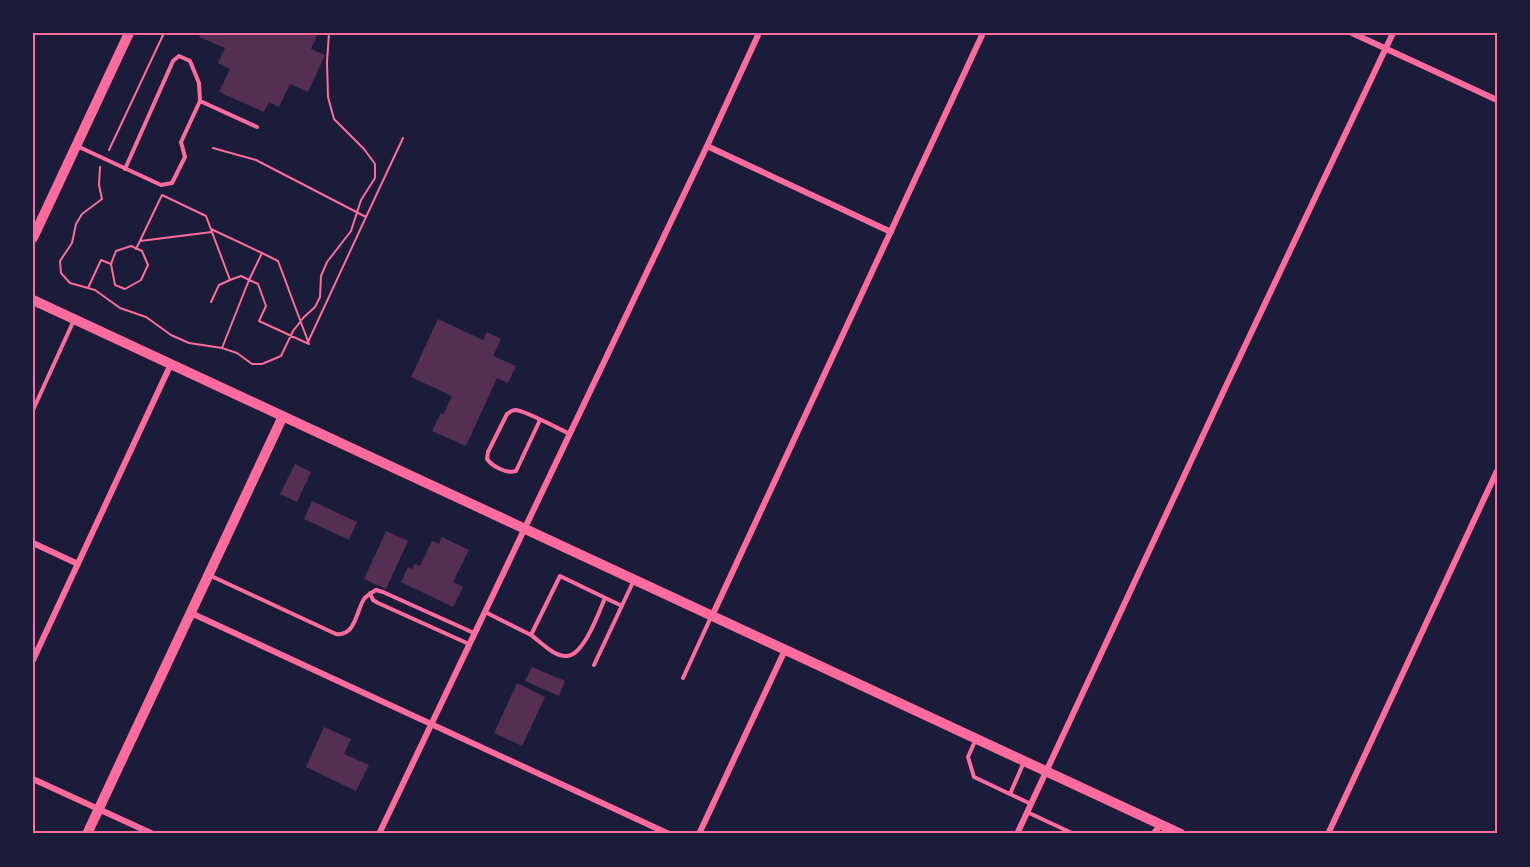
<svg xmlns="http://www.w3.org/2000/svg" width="1530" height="867" viewBox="0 0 1530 867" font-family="Signika,sans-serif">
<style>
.building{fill:#542f53}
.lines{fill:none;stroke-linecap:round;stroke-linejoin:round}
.path{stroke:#ff6b9d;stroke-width:2}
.service{stroke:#ff6b9d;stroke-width:4}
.minor{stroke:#ff6b9d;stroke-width:6}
.secondary{stroke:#ff6b9d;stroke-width:10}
.neatline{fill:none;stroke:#ff6b9d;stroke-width:2}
</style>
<rect width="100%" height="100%" fill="#1b1b3a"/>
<path class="building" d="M201 33H318L311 49 325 55 308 92 290 84 279 107 269 102 264 112 219 92 230 69 218 63 225 48 199 37Z
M438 319 483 340 487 332 501 339 493 356 516 366 508 383 497 378 466 446 432 431 441 413 443 415 452 396 411 377Z
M295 464 311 472 297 502 280 494Z
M312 501 357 522 349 540 304 519Z
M386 531 408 541 386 589 364 579Z
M442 537 469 550 453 582 463 587 453 607 401 582 408 567 412 569 415 564 420 566 432 541 439 544Z
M532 667 565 681 559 696 525 681Z
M517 683 545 697 522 746 494 733Z
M324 727 351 739 344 754 369 765 356 791 306 767Z"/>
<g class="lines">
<path class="path" d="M515 33 525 34 532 33
M572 33H577
M213 148 256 160 366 217 308 342
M109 150 164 33
M100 167 99 185 102 199 82 214 76 224 72 243 60 261 61 273 70 283 95 290 120 308 146 317 171 335 189 343 222 348 237 353 252 364H262L281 356 293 331 304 317 315 307 320 297 321 276 327 262 351 231 361 200 375 178V164L364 149 334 119 328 97 327 62 329 33
M366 217 403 138
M211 229 262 253
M140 241 212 232
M136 249 162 195 206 216 230 280 219 285 211 302
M88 288 101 260 111 264 115 285 125 289 141 280 148 265 142 251 131 246 116 251 111 264
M222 348 249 280 262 253 278 261 309 344 259 321 266 306 258 284 241 276 230 280"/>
<path class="service" d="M200 101 257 127
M77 146 161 185 172 183 185 157 181 142 200 101 199 83 190 61 179 56 173 61 125 169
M33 410 74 320
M540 420 516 471C506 474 492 466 487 459L488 452 507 414C512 411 511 410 516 410 526 411 559 429 570 434
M209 575 336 634C355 637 356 612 364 599 367 595 371 593 376 590L383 592 474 633
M370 593 373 600 378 603 469 644
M485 612 531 635 560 576 622 606
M531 635C541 642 554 657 567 656 584 655 599 612 605 598
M594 665 634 580
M683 678 711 617
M975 741 968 757 974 777 1031 804
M1010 794 1024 762
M1027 812 1074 834"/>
<path class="minor" d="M1352 33 1497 100
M707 146 891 232
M33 543 78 564
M191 613 669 834
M712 616 983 33
M33 660 171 364
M33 779 153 834
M379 834 707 146 759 33
M699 834 785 650
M1017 834 1226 386 1393 33
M1153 834 1161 825
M1328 834 1497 471"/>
<path class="secondary" d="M33 238 129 33
M33 300 1181 834
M87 834 283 416"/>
</g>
<rect width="1530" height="867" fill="none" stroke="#1b1b3a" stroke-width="69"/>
<rect x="34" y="34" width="1462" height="798" class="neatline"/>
</svg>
